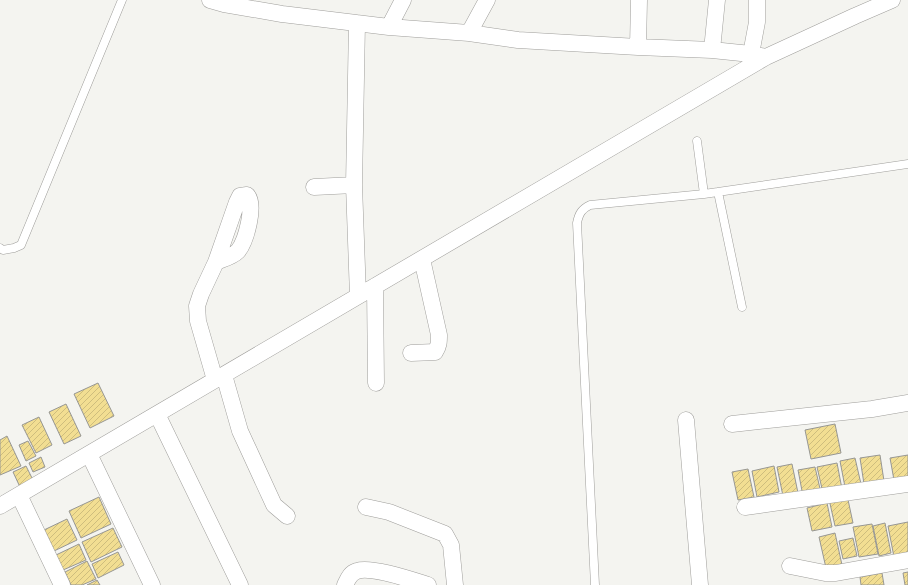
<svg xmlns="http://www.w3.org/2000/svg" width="908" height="585" viewBox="0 0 908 585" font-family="Arial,sans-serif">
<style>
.building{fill:url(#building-hatch);stroke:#979794}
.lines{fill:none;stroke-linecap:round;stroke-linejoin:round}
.service-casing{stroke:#9f9e9b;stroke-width:9}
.minor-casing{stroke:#9f9e9b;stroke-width:17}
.service{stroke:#fff;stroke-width:8}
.minor{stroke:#fff;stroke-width:16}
</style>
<defs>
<pattern id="building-hatch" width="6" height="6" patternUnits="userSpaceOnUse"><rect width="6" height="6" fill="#f2de92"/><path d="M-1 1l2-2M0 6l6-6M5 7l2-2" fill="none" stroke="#cebd7d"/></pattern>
</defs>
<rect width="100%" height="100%" fill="#f4f4f0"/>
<path class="building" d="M98 383 114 416 90 428 74 394Z
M66 404 81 436 64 444 49 412Z
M39 417 52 445 36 453 22 425Z
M835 424 841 453 811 459 805 430Z
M7 436 21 466 0 475V440Z
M28 441 36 456 26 461 19 445Z
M880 455 884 481 864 484 860 458Z
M908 455V477L894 480 890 458Z
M41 457 45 467 33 472 29 463Z
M855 458 861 484 845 487 840 461Z
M837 463 842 489 823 493 817 467Z
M792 464 798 493 783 496 777 467Z
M26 466 33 480 20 487 13 472Z
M774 466 779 492 757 497 752 471Z
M815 467 821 493 803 496 798 470Z
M748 469 754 497 738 500 732 472Z
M847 495 853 523 835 526 829 499Z
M99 497 111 524 81 538 69 511Z
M827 503 832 527 812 531 807 508Z
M67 519 77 540 54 551 44 530Z
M908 522V554L894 557 888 526Z
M885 523 891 553 879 556 873 526Z
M872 524 878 554 859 557 853 527Z
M113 528 122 547 91 562 82 542Z
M835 533 842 565 826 568 819 537Z
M853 538 857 556 843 559 839 541Z
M79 544 86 560 63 570 56 555Z
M118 552 124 565 98 578 92 564Z
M87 561 96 579 82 585H71L65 572Z
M908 572V585H905L903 573Z
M882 573 884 585H861L860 577Z
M97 580 100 585H87Z"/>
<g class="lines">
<defs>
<path id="service" d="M697 141 704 194
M718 192 742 307
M0 248 3 250 14 248 21 245 122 0
M595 585 577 223C579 213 582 209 590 205L704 194 908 164"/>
<path id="minor" d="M210 0 224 4 282 14 389 27 469 33 518 40 638 47 712 50 751 54 766 57
M357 23 354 185 358 296
M389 27 403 0
M469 33 487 0
M638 47 639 0
M712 50 717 0
M751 54 757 22V0
M314 187 354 185
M375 286 376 383
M411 353 435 352C439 346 439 342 439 335L422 259
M224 375 240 431 274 505 287 516
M215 380 198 321 197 306 201 294 216 262 237 202 240 196 247 195C256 205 246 241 238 251 232 257 223 259 216 262
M157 414 240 585
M686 420 700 585
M732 424 872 409 908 403
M89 454 152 585
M19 495 62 585
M0 506 766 57 855 16 892 0
M366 507 389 512 445 534 451 545 455 585
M745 507 908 484
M790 566 825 573H836L908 560
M345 585C348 579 350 573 357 571 371 566 412 580 428 585"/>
</defs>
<use href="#service" class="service-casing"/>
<use href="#minor" class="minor-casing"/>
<use href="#service" class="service"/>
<use href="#minor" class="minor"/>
</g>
</svg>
